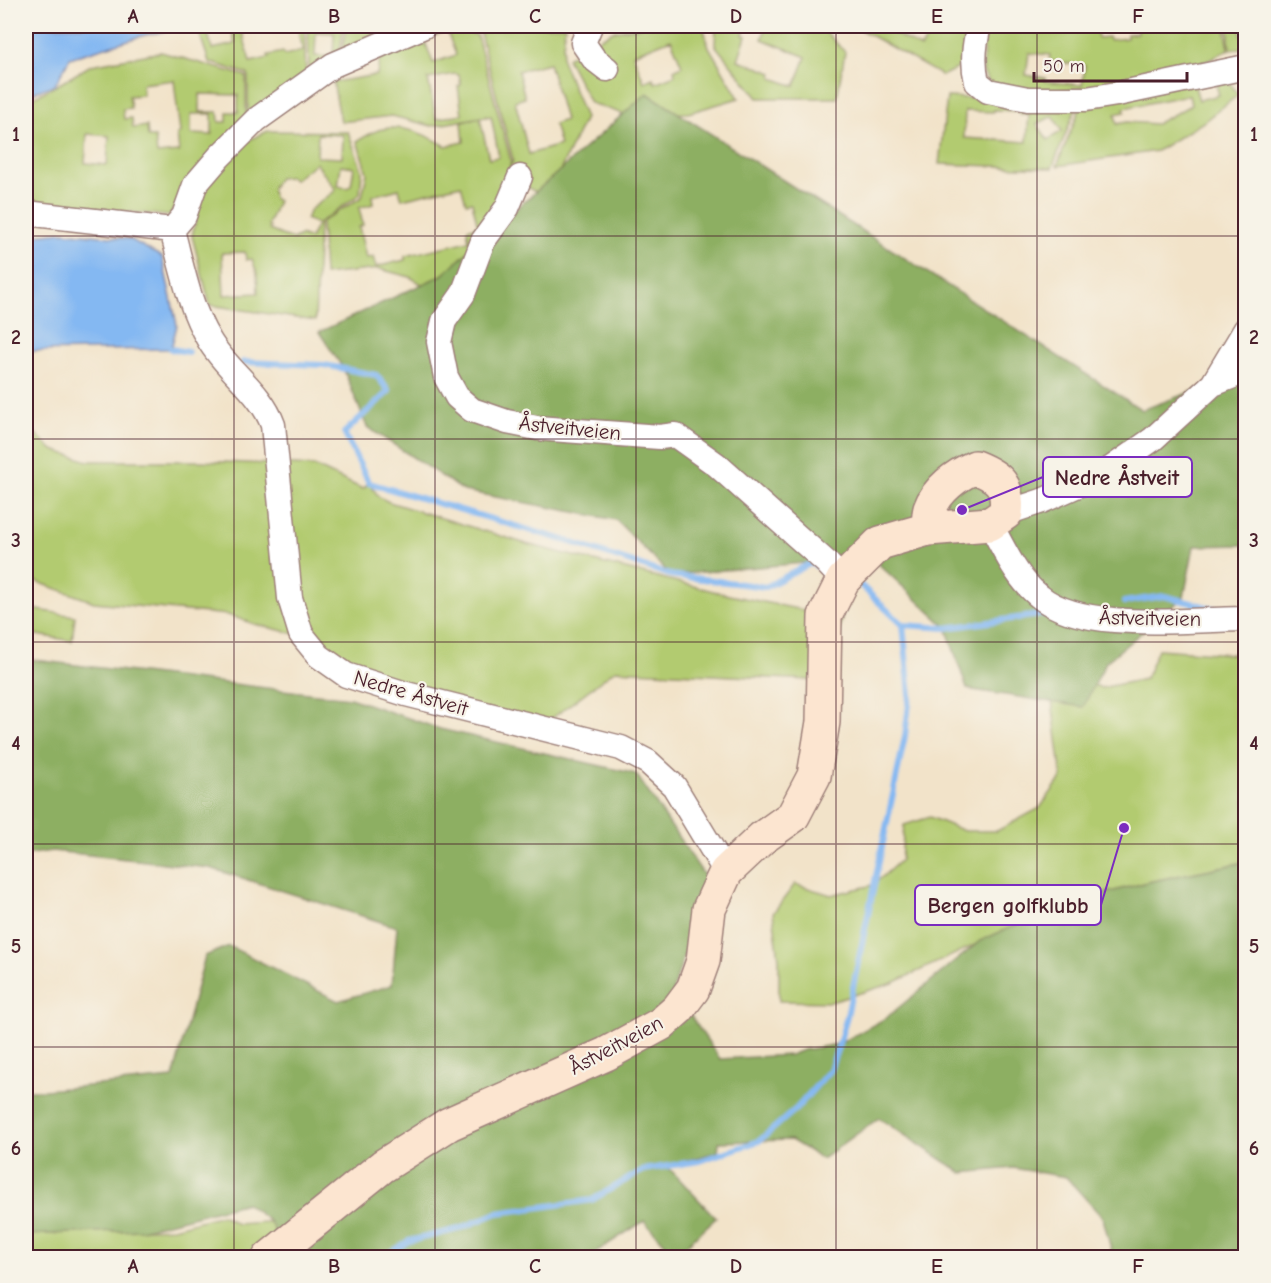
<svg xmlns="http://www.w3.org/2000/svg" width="1271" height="1283" viewBox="0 0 1271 1283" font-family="'Comic Neue',sans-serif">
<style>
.green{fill:#b2cb70;stroke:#7e754e;stroke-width:1.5;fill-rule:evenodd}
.forest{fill:#8daf62;stroke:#6c6746;stroke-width:1.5}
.water{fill:#84b8f2;stroke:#676c8e;stroke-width:1.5}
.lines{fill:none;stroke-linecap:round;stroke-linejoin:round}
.stream{stroke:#84b8f2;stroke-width:6}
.street-casing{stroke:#9e817a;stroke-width:27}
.secondary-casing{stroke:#9e817a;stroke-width:36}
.street{stroke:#fff;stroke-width:24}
.secondary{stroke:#fce5d0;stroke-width:33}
.grid{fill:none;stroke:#4a1f2b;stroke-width:1.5;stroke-opacity:0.55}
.labels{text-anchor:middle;stroke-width:4.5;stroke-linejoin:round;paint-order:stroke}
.street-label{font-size:21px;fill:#4a1f2b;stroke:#f7f3e8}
.leader{fill:none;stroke:#7b2cbf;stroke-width:2}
.callout-dot{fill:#7b2cbf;stroke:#f7f3e8;stroke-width:2}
.callout{fill:#f7f3e8;stroke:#7b2cbf;stroke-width:2}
.callout-label{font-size:22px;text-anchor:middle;font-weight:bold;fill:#4a1f2b}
.neatline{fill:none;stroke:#4a1f2b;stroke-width:2}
.grid-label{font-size:20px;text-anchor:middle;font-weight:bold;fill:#4a1f2b}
</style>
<rect width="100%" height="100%" fill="#f7f3e8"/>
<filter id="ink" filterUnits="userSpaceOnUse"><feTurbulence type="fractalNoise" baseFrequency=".0167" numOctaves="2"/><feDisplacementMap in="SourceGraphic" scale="12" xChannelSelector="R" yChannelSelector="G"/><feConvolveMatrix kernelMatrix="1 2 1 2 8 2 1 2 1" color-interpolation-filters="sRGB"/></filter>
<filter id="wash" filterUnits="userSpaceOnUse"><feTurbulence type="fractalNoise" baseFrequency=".008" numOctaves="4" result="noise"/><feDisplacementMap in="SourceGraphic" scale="24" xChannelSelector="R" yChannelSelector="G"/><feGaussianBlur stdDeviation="1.35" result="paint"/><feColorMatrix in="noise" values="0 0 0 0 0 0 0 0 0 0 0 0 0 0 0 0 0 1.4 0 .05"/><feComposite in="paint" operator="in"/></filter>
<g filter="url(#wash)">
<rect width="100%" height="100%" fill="#f2e3c9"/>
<path class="green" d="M197 26H206L212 49 235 44 231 26H241L250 62 269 58 268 55 283 52 284 55 303 51 297 26H304L306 77 248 118V74L209 62Z
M308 26H344L339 55 309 74ZM316 32 334 33 333 57 315 56Z
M347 26H415L341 55Z
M445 26 477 35 511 161 508 173 513 160 480 33 516 26H565L562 60 585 118 547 198 506 176 499 211 440 295 410 277 379 269 324 275 321 222 362 197 367 173 357 141C365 137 374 130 383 129 405 125 427 135 446 146L464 142 462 122 487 116 432 126 392 116 341 122 333 82 377 75 381 51ZM447 31 456 55 433 63 424 39ZM549 63 565 120 554 124 560 145 529 154 515 101 525 98 518 71ZM455 74 459 75 461 85 458 86 462 114 436 119 428 79ZM491 116 499 157 489 159 480 118ZM461 185 466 203 472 202 478 226 467 229 469 241 405 256V260L376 267 373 257 366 258 359 227 363 225 359 208 373 204 372 196 399 189 402 199Z
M644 26H703L709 47 739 98 688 113 626 115 590 103 567 58 613 31ZM671 39 682 66 674 70 675 75 655 83 653 78 644 82 633 54Z
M716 26H746L743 35 746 36 738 60 773 73 772 78 795 86 806 57 762 39 766 28 760 26H820L845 52 837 98H758L715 45Z
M859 26H885L884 28 921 48 933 27 931 26H972L964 65 942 76 861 30Z
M984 26H1096L1098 38 1108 37 1109 40 1127 38V34L1137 33 1136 26H1215V27L1225 26 1229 49 1194 67 1128 83 1031 94 994 89 983 72ZM1029 53 1050 55 1049 61 1085 66 1082 85 1045 81V78L1026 75Z
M1228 26H1241V36H1245V48L1230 49Z
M161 52 246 76V119L214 150 169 216 26 201V101L61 83 91 65ZM174 80 180 133 177 134 179 152 157 154 155 137H148L147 126 133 128 132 118 124 119 123 109 131 108 129 96 143 95 142 84ZM200 94 238 95V112H227V122H219L218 112H200ZM191 114H212V135L191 134ZM87 134 109 136 107 165 85 163Z
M1225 75 1238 95 1202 123 1157 151 1057 166 1082 103ZM1215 81 1219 95 1199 100 1195 87ZM1189 95 1191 105 1156 124 1127 122 1117 124 1115 114 1125 112 1124 108Z
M947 97 1078 103 1052 168 939 164ZM994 110 1019 111 1020 114H1029L1027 142 964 138 965 111 993 112ZM1053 116 1062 131 1048 140 1037 124Z
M268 131 348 132 362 170 360 194 319 223 315 321 210 305 192 236 203 189 242 143ZM318 134 343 135 342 158 317 157ZM316 163 336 190 310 210 306 219 317 224 310 239 300 235 298 238 296 237 294 240 269 230 270 227 268 225 278 201 273 198 272 187 279 178 290 177 294 180ZM341 165 354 167 351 185 347 188 338 186ZM245 252 246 260 252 259 257 273 258 293 224 295 222 253Z
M26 425 53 450 88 461H200L314 466 363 489 369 483 379 497 389 502 530 545 729 595 842 618 832 656 830 681 615 670 538 729 346 675 300 635 254 624 228 615 94 602 26 578Z
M26 608 75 616 72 641 26 633Z
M1158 649 1245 655V862L1148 882 1058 906 893 983 831 1002 779 1001V959L773 913 795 884 831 895 873 885 901 860 904 825 930 817 964 831H997L1040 808 1062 777 1050 686 1053 665 1101 688 1145 679Z
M222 1215 237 1224 295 1220 277 1257H26V1235L173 1228Z"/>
<path class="forest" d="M647 93 1142 410 1218 382 1245 368V545L1194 546 1184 597 1106 662 1083 707 967 689 946 627 871 557 670 575 616 520 464 491 367 427 343 368 319 332 442 275Z
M26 659 350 698 440 729 636 774 708 881 673 990 720 1059 790 1055 803 1050 839 1044 886 1018 980 941 1058 906 1148 882 1245 862V1257H1113L1103 1218 1066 1177 1013 1168 962 1173 879 1118 822 1159 791 1140 719 1142 718 1152 667 1166 716 1218 675 1255 644 1221 588 1257H288L270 1222 246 1203 141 1230 26 1235V1090H45L173 1078 205 956 229 946 338 1001 392 985 397 927 210 868 52 851 26 855Z"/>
<path class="water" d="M26 26H198L145 35 70 58 55 85 26 95Z
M63 232 130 239 162 257 177 325 171 349 26 351V236Z"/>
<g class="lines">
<path class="stream" d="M171 349 188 352
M243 362 324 365 376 375 389 391 344 433 369 483 570 542 670 575 766 587 811 563 817 566
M1124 602 1164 596 1219 610
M903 625 946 628 1054 613
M382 1258 409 1241 459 1229 497 1213 592 1200 643 1170 699 1161 759 1141 797 1108 830 1070 839 1044 847 1016 905 736 910 695 903 625 855 580"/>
</g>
</g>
<g filter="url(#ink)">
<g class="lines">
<defs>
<path id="street" d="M590 26 583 43 594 59 607 69
M979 26C974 45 972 62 977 82L988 91 1028 99H1086L1117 94 1246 67
M520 177 507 208 483 241 463 294 444 321 439 342 446 377 457 397 472 410 507 422 537 428 660 437 675 435 717 465 826 562 843 580
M26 213 172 230C182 267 189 307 209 340 227 371 261 391 273 425L290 598 301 634 319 656 346 675 406 694 621 748 648 762 674 786 726 872
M172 230 184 216 195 185 219 157 256 120 333 65 424 26
M1213 384 1246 329
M1006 513 1042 501 1103 474 1153 439 1213 384 1246 371
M990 524C1004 548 1016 578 1039 596 1083 633 1189 619 1246 619"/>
<path id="secondary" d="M269 1258 383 1166 449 1124 606 1054 661 1024 678 1009 693 989 703 961 709 909 726 872 762 838 793 816 814 776 823 722 825 616 843 580 880 543 928 529 990 524 1006 513C1009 485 1000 477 975 467 957 475 937 489 930 509 928 515 929 523 928 529"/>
</defs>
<use href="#street" class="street-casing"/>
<use href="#secondary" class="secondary-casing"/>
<use href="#street" class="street"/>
<use href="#secondary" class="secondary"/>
</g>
</g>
<path class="grid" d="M234 26V1258M435 26V1258M636 26V1258M836 26V1258M1037 26V1258M26 236H1246M26 439H1246M26 642H1246M26 844H1246M26 1047H1246"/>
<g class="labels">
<g class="street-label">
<text transform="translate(570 428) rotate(6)" y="7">Åstveitveien</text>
<text transform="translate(1150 618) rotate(1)" y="7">Åstveitveien</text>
<text transform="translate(411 693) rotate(16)" y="7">Nedre Åstveit</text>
<text transform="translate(616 1045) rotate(-28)" y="7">Åstveitveien</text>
</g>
</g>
<path class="leader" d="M962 510L1043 477M1124 828L1101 905"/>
<g class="callout-dot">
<circle cx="962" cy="510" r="6"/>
<circle cx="1124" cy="828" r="6"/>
</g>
<g class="callout">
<rect x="1043" y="457" width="149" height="40" rx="6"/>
<rect x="915" y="885" width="186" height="40" rx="6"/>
</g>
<g class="callout-label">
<text x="1117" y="485">Nedre Åstveit</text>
<text x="1008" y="913">Bergen golfklubb</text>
</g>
<rect width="1271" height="1283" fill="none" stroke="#f7f3e8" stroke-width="66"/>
<path d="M1034 72v9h153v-9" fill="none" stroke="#4a1f2b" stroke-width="3"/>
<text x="1043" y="72" font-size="18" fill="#4a1f2b" stroke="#f7f3e8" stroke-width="4.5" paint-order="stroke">50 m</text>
<rect x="33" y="33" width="1205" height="1217" class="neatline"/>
<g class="grid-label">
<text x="133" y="23">A</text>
<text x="334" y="23">B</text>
<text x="535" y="23">C</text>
<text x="736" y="23">D</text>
<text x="937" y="23">E</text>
<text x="1138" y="23">F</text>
<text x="16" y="141">1</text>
<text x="1254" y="141">1</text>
<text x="16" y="344">2</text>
<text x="1254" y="344">2</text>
<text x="16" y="547">3</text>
<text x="1254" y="547">3</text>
<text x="16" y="750">4</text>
<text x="1254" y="750">4</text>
<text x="16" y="953">5</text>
<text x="1254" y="953">5</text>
<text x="16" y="1155">6</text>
<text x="1254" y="1155">6</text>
<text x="133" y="1273">A</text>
<text x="334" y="1273">B</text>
<text x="535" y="1273">C</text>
<text x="736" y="1273">D</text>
<text x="937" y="1273">E</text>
<text x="1138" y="1273">F</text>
</g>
</svg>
